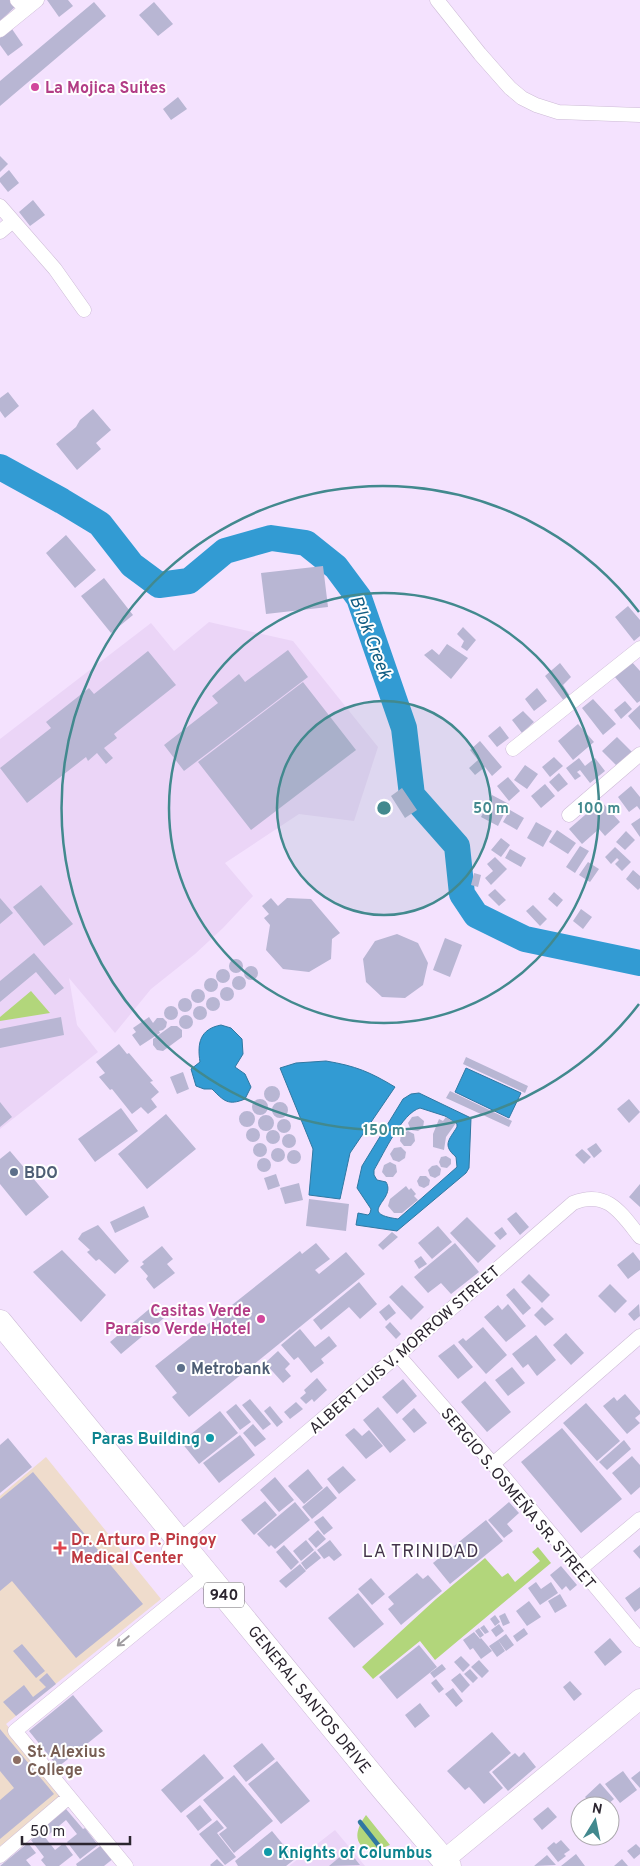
<svg xmlns="http://www.w3.org/2000/svg" width="640" height="1866" viewBox="0 0 640 1866" font-family="Overpass,sans-serif">
<style>
.built{fill:#ebd5f7}
.education{fill:#efdccc}
.green{fill:#b2d67b}
.water{fill:#329bd3;stroke:#3078a2;fill-rule:evenodd}
.lines{fill:none;stroke-linecap:round;stroke-linejoin:round}
.stream{stroke:#3078a2;stroke-width:4.5}
.river{stroke:#329bd3;stroke-width:26}
.building{fill:#b8b6d3}
.minor-casing{stroke:#cdbbd6;stroke-width:15}
.secondary-casing{stroke:#cdbbd6;stroke-width:21}
.trunk-casing{stroke:#cdbbd6;stroke-width:25}
.minor{stroke:#fff;stroke-width:14}
.secondary{stroke:#fff;stroke-width:20}
.trunk{stroke:#fff;stroke-width:24}
.oneway{stroke:#a09da1}
.ring{fill:none;stroke:#42898e;stroke-width:2.5}
.hotel-dot{fill:#d1479c;stroke:#fff;stroke-width:2}
.service-dot{fill:#5c6f8a;stroke:#fff;stroke-width:2}
.culture-dot{fill:#0f9aa8;stroke:#fff;stroke-width:2}
.health-dot{fill:#e0444e;stroke:#fff;stroke-width:2}
.education-dot{fill:#8d6e63;stroke:#fff;stroke-width:2}
.labels{text-anchor:middle;stroke-width:4;stroke-linejoin:round;paint-order:stroke}
.shield{fill:#fff;stroke:#6b666d;stroke-width:1}
.shield-label{font-size:15px;font-weight:bold;fill:#2b252f}
.hotel-label{font-size:16px;font-weight:bold;fill:#b23c85;stroke:#fff;text-anchor:start}
.service-label{font-size:16px;font-weight:bold;fill:#4e5e75;stroke:#fff;text-anchor:start}
.street-label{font-size:16px;fill:#2b252f;stroke:#fff}
.culture-label{font-size:16px;font-weight:bold;fill:#0d838f;stroke:#fff;text-anchor:end}
.health-label{font-size:16px;font-weight:bold;fill:#be3a42;stroke:#fff;text-anchor:start}
.education-label{font-size:16px;font-weight:bold;fill:#785e54;stroke:#fff;text-anchor:start}
.water-label{font-size:18px;font-style:italic;fill:#105d83;stroke:#fff}
.neighbourhood-label{font-size:18px;letter-spacing:1px;fill:#43344a;stroke:#fff}
.centre{fill:#42898e;stroke:#fff;stroke-width:2.5}
.ring-label{font-size:15px;text-anchor:middle;font-weight:bold;fill:#42898e;stroke:#fff;stroke-width:4;stroke-linejoin:round;paint-order:stroke}
</style>
<rect width="100%" height="100%" fill="#f4e2fe"/>
<path class="built" d="M209 622 293 641 378 747 354 821 299 814 225 863 253 896 223 928 195 954 151 989 115 1033 69 978 77 1025 98 1052 0 1129V739L151 623 174 651Z
M335 1830 365 1866H289Z"/>
<path class="education" d="M46 1457 161 1599 6 1724 64 1794 0 1847V1496Z"/>
<path class="green" d="M31 991 50 1013 0 1021V1017Z
M538 1547 551 1563 435 1660 420 1641 373 1679 362 1667 436 1599 485 1558 502 1577 508 1573 515 1582 540 1561 532 1552Z
M366 1815 390 1845 372 1852C352 1845 355 1830 366 1815Z"/>
<path class="water" d="M221 1025 231 1028 242 1039 243 1054 235 1067 245 1074 251 1087 245 1099C228 1106 224 1101 212 1089H204L196 1086 191 1069 200 1062C197 1043 200 1029 221 1025Z
M326 1061C356 1066 370 1072 395 1087L350 1153 340 1199 309 1195 313 1149 280 1068 296 1063Z
M466 1068 521 1093 509 1118 455 1092Z
M419 1093 471 1118 469 1168 466 1173 397 1231 356 1225 358 1213 368 1215 370 1213 371 1209 357 1188 362 1166 403 1099 411 1094ZM420 1108 445 1116 457 1124V1127C449 1140 442 1145 456 1157L457 1167 398 1219C355 1213 397 1200 386 1182L377 1180 374 1175V1170C384 1153 402 1113 420 1108Z"/>
<g class="lines">
<path class="stream" d="M360 1822 382 1850"/>
<path class="river" d="M0 467 62 501 100 524 132 565 159 585 189 581 225 551 271 538 306 543 336 567 359 598 404 728 412 795 457 846 462 894 476 915 525 939 640 963"/>
</g>
<path class="building" d="M0 0H10L16 6 0 21Z
M47 0H68L73 6 59 17Z
M94 2 106 16 0 106V81Z
M154 2 173 24 158 36 139 15Z
M12 29 23 45 8 56 0 45V38Z
M178 97 187 109 171 120 163 109Z
M0 156 8 164 0 172Z
M9 170 19 183 8 192 0 182V178Z
M33 200 45 215 30 226 19 212Z
M8 392 19 406 5 418 0 411V398Z
M93 409 111 430 96 443 101 449 77 470 56 444 76 427 80 420Z
M66 535 96 570 75 588 46 553Z
M323 566 328 607 266 614 261 573Z
M104 578 133 615 111 633 81 596Z
M628 606 640 620V636L634 641 615 617Z
M463 627 476 640 467 651 461 647 464 641 457 634Z
M447 644 468 658 451 679 424 655 432 649 439 655Z
M288 650 308 677 184 771 164 745 218 703 212 696 239 674 245 682Z
M148 651 176 685 114 734 117 738 104 748 113 758 106 764 97 753 88 761 86 757 27 803 0 768 51 728 46 722 89 688 94 694Z
M631 661 640 671V701L637 703 614 676Z
M560 663 571 677 563 685 570 696 564 701 545 676Z
M303 682 356 750 251 830 198 762Z
M537 688 547 701 534 711 525 699Z
M593 699 616 724 603 735 582 708Z
M625 701 632 709 621 719 614 710Z
M640 705V730L628 716Z
M523 711 534 722 522 733 512 720Z
M578 724 594 742 573 760 558 741Z
M500 726 509 738 497 747 488 736Z
M617 737 633 753 618 767 602 751Z
M480 741 502 767 492 776 485 767 475 775 469 768 478 760 470 750Z
M554 757 563 766 550 777 542 767Z
M579 758 585 766 595 758 605 771 590 783 580 770 577 772 581 776 575 780 566 768Z
M525 765 538 774 527 789 514 780Z
M559 773 568 784 558 792 549 782Z
M508 777 520 791 509 801 497 786Z
M545 784 555 796 541 808 531 796Z
M631 786 640 797V810L637 806 629 812 618 797Z
M402 788 417 810 405 818 391 796Z
M492 795 509 804 498 826 481 817Z
M601 801 620 822 605 836 599 829 582 844 569 829Z
M510 810 524 818 517 830 503 822Z
M640 818V837L631 824Z
M536 822 552 831 543 847 527 838Z
M557 830 576 843 568 854 549 842Z
M626 831 635 840 625 850 616 842Z
M501 838 510 845 501 857 491 850Z
M580 846 589 851 575 873 566 867Z
M615 847 631 862 622 871 615 864 619 860 617 858 611 864 605 857Z
M510 849 526 858 521 867 505 858Z
M495 857 507 869 491 885 485 878 493 871 487 864Z
M588 862 599 869 590 882 579 875Z
M633 870 640 876V888L638 890 626 879Z
M474 873 481 875 478 887 471 885Z
M41 885 73 924 44 946 13 907Z
M495 889 506 900 499 906 488 895Z
M554 892 563 900 557 907 548 899Z
M0 898 13 913 0 924Z
M271 898 278 906 287 898 311 899 340 933 332 939 331 959 309 972 283 969 266 950 270 925 264 918 269 914 262 906Z
M533 905 547 919 540 926 526 911Z
M581 909 592 917 583 929 573 921Z
M397 934 418 943 428 963 423 985 405 998 382 997 366 982 363 959 375 941Z
M445 938 462 945 450 977 433 970Z
M34 953 64 988 55 995 36 972 0 1002V981Z
M229 966a7 7 0 1 1 14 0a7 7 0 1 1-14 0Z
M244 973a7 7 0 1 1 14 0a7 7 0 1 1-14 0Z
M216 976a7 7 0 1 1 14 0a7 7 0 1 1-14 0Z
M232 983a7 7 0 1 1 14 0a7 7 0 1 1-14 0Z
M204 985a7 7 0 1 1 14 0a7 7 0 1 1-14 0Z
M220 994a7 7 0 1 1 14 0a7 7 0 1 1-14 0Z
M191 996a7 7 0 1 1 14 0a7 7 0 1 1-14 0Z
M206 1004a7 7 0 1 1 14 0a7 7 0 1 1-14 0Z
M178 1005a7 7 0 1 1 14 0a7 7 0 1 1-14 0Z
M193 1013a7 7 0 1 1 14 0a7 7 0 1 1-14 0Z
M164 1013a7 7 0 1 1 14 0a7 7 0 1 1-14 0Z
M179 1022a7 7 0 1 1 14 0a7 7 0 1 1-14 0Z
M61 1017 64 1035 0 1048V1029Z
M149 1017 153 1023 157 1018H163L167 1022 166 1027 163 1030 159 1031 160 1033 140 1046 132 1035 136 1032 133 1028Z
M171 1026H177L182 1030V1037L163 1051 157 1050 153 1045V1039Z
M119 1044 127 1054 129 1053 140 1066 153 1081 150 1082 159 1092 151 1099 157 1107 148 1114 141 1107 132 1114 112 1089 110 1090 99 1077 105 1073 96 1062Z
M466 1057 528 1086 525 1093 463 1064Z
M183 1072 189 1089 177 1094 170 1077Z
M264 1094a8 8 0 1 1 16 0a8 8 0 1 1-16 0Z
M450 1091 512 1121 509 1127 446 1098Z
M629 1099 640 1112 629 1123 617 1109Z
M252 1107a8 8 0 1 1 16 0a8 8 0 1 1-16 0Z
M0 1102 12 1117 0 1127Z
M272 1110a8 8 0 1 1 16 0a8 8 0 1 1-16 0Z
M121 1108 138 1131 95 1162 78 1139Z
M239 1119a8 8 0 1 1 16 0a8 8 0 1 1-16 0Z
M166 1114 196 1149 147 1189 118 1154Z
M258 1123a8 8 0 1 1 16 0a8 8 0 1 1-16 0Z
M418 1116 424 1121 423 1128 418 1131 411 1130 408 1123 412 1117Z
M446 1117 456 1123 446 1137 444 1150 433 1147V1134L439 1119 443 1121Z
M277 1126a7 7 0 1 1 14 0a7 7 0 1 1-14 0Z
M246 1135a7 7 0 1 1 14 0a7 7 0 1 1-14 0Z
M266 1137a7 7 0 1 1 14 0a7 7 0 1 1-14 0Z
M408 1131 414 1134 415 1141 411 1146H404L400 1141 401 1134Z
M282 1141a7 7 0 1 1 14 0a7 7 0 1 1-14 0Z
M253 1150a7 7 0 1 1 14 0a7 7 0 1 1-14 0Z
M596 1143 602 1151 594 1158 587 1149Z
M401 1147 406 1152 405 1158 399 1162 393 1160 390 1154 394 1148Z
M271 1155a7 7 0 1 1 14 0a7 7 0 1 1-14 0Z
M582 1149 591 1157 584 1164 575 1155Z
M287 1157a7 7 0 1 1 14 0a7 7 0 1 1-14 0Z
M10 1151 49 1197 26 1216 0 1184V1159Z
M446 1156 451 1159V1164L447 1168 441 1167 439 1162 441 1157Z
M257 1165a7 7 0 1 1 14 0a7 7 0 1 1-14 0Z
M390 1162 396 1165 397 1172 393 1177H386L382 1172 384 1165Z
M437 1165 441 1169 440 1175 435 1178 430 1176 428 1170 432 1166Z
M276 1174 280 1186 268 1190 264 1178Z
M420 1176H426L430 1180 429 1185 424 1188 419 1186 417 1181Z
M299 1183 303 1200 285 1204 280 1188Z
M640 1184V1207L629 1197Z
M406 1186 409 1190 411 1188 416 1194 414 1196 418 1200 402 1213H394L388 1206 390 1199Z
M309 1199 349 1204 346 1231 306 1226Z
M144 1206 149 1217 115 1233 110 1222Z
M516 1212 529 1227 520 1235 507 1219Z
M467 1217 496 1246 478 1263 450 1233Z
M98 1225 129 1261 115 1274 99 1259 96 1261 87 1252 90 1250 78 1239 82 1233Z
M438 1226 452 1242 432 1259 418 1243Z
M502 1227 507 1234 500 1240 494 1233Z
M392 1232 398 1237 383 1250 378 1245Z
M316 1243 330 1259 315 1270 319 1274 346 1252 365 1274 189 1417 172 1397 177 1393 155 1366 300 1251 302 1254Z
M455 1243 479 1272 451 1294 441 1283 428 1293 414 1277Z
M162 1246 173 1259 167 1264 175 1273 154 1289 146 1279 148 1276 140 1267 144 1264 142 1262Z
M62 1250 106 1295 81 1322 33 1272Z
M633 1252 640 1261V1270L628 1279 617 1265Z
M421 1256 427 1264 419 1269 414 1261Z
M529 1274 550 1295 542 1303 521 1282Z
M359 1282 377 1304 360 1319 349 1307 321 1330 313 1320Z
M610 1284 627 1301 615 1313 598 1296Z
M402 1285 424 1307 411 1320 389 1297Z
M514 1288 531 1308 523 1315 506 1295Z
M389 1304 396 1313 386 1321 379 1312Z
M508 1304 526 1326 506 1342 484 1317 498 1305 502 1310Z
M639 1304 640 1316 634 1321 628 1314Z
M154 1305 164 1318 121 1354 110 1342Z
M542 1307 554 1319 545 1326 534 1315Z
M390 1322 401 1334 396 1339 385 1327Z
M483 1327 507 1355 486 1374 458 1342 463 1338 466 1341Z
M300 1329 315 1347 329 1336 337 1346 321 1359 324 1363 311 1373 298 1357 294 1360 281 1345Z
M566 1333 584 1353 571 1365 553 1345Z
M536 1335 556 1360 537 1376 528 1364 523 1368 512 1354Z
M454 1344 473 1367 458 1379 438 1356Z
M278 1351 290 1364 285 1369 291 1376 283 1383 265 1363Z
M512 1367 525 1383 508 1396 495 1380Z
M317 1378 327 1390 314 1402 312 1399 306 1404 300 1398 306 1393 304 1390Z
M403 1379 417 1396 397 1414 382 1397Z
M485 1381 511 1412 487 1432 461 1402Z
M625 1394 640 1411V1414L635 1418 640 1423 627 1434 603 1406 614 1397 617 1401Z
M250 1399 271 1424 263 1430 242 1405Z
M296 1402 303 1409 290 1419 284 1412Z
M586 1403 620 1441 597 1461 563 1423Z
M236 1404 251 1422 240 1430 226 1412Z
M270 1406 283 1422 277 1427 264 1411Z
M378 1407 406 1440 390 1453 363 1420Z
M414 1408 427 1423 414 1433 402 1419Z
M220 1411 238 1433 199 1464 181 1442Z
M253 1424 266 1439 255 1447 243 1433Z
M354 1428 362 1436 369 1430 383 1446 366 1459 345 1435Z
M562 1428 622 1499 581 1533 521 1462Z
M240 1435 255 1455 219 1483 203 1463Z
M8 1438 32 1467 0 1493V1445Z
M624 1440 631 1449 607 1470 599 1462Z
M632 1456 640 1465V1487L631 1495 612 1473Z
M343 1466 356 1480 339 1494 327 1479Z
M308 1469 323 1488 304 1504 288 1486Z
M33 1472 143 1604 76 1658 12 1581 0 1591V1499Z
M275 1477 294 1500 279 1512 260 1490Z
M327 1486 337 1498 312 1519 302 1507Z
M265 1501 277 1515 254 1535 241 1520Z
M295 1502 310 1520 275 1549 271 1545 269 1547 257 1534Z
M509 1502 519 1513 507 1524 513 1531 504 1538 488 1520Z
M323 1516 333 1528 324 1535 314 1522Z
M486 1520 503 1541 450 1584 433 1563Z
M318 1530 326 1539 316 1548 308 1539Z
M306 1540 314 1550 301 1561 293 1551Z
M330 1540 342 1555 334 1561 329 1556 324 1559 317 1550Z
M284 1545 299 1562 291 1570 276 1552Z
M640 1545V1559L633 1551Z
M315 1551 321 1558 306 1570 301 1563Z
M300 1564 306 1571 286 1588 279 1581Z
M561 1566 577 1585 570 1591 566 1586 562 1590 550 1575Z
M417 1573 423 1579 428 1575 442 1591 401 1625 388 1609 394 1604 388 1597Z
M371 1578 385 1594 372 1605 358 1589Z
M536 1582 541 1589 551 1582 558 1593 540 1605 528 1588Z
M640 1587V1608L635 1612 625 1598Z
M358 1593 384 1624 354 1648 328 1618Z
M560 1594 567 1606 555 1613 548 1601Z
M529 1601 541 1617 527 1626 516 1611Z
M505 1613 510 1623 503 1626 499 1616Z
M495 1615 500 1622 495 1626 490 1619Z
M499 1624 504 1631 496 1637 491 1630Z
M484 1625 489 1632 485 1634 480 1628Z
M479 1628 484 1635 480 1638 475 1631Z
M524 1628 528 1634 517 1642 513 1636Z
M474 1632 480 1639 481 1638 492 1651 481 1659 473 1648 470 1650 463 1640Z
M506 1634 514 1645 506 1651 498 1640Z
M610 1638 622 1652 605 1666 594 1652Z
M498 1640 505 1651 497 1657 489 1646Z
M22 1644 45 1671 36 1678 13 1651Z
M419 1645 437 1667 397 1699 379 1677Z
M461 1656 470 1665 463 1672 454 1662Z
M479 1660 489 1671 482 1678 471 1667Z
M442 1664 446 1669 434 1678 430 1673Z
M470 1669 478 1678 473 1683 464 1674Z
M47 1673 56 1684 16 1716 3 1702 24 1685 33 1697 46 1687 39 1680Z
M460 1673 470 1685 462 1693 451 1680Z
M436 1679 444 1689 439 1693 431 1683Z
M570 1681 582 1694 574 1701 563 1687Z
M453 1688 463 1701 456 1707 445 1694Z
M73 1695 103 1731 58 1767 29 1731Z
M420 1703 430 1716 415 1728 405 1715Z
M0 1729 54 1794 0 1839V1800L14 1788 0 1771Z
M492 1732 511 1753 489 1772 503 1788 484 1804 469 1787 465 1790 447 1771Z
M262 1743 275 1759 246 1782 233 1766Z
M524 1752 536 1767 508 1791 492 1772 515 1753 519 1757Z
M204 1754 224 1778 181 1813 161 1790Z
M277 1761 310 1801 281 1824 248 1784Z
M623 1771 637 1790 620 1803 605 1784Z
M640 1771V1788L631 1778Z
M234 1775 273 1821 234 1853 219 1834 227 1828 203 1800Z
M600 1783 614 1799 606 1806H593L585 1797Z
M200 1805 212 1820 198 1831 186 1816Z
M548 1807 557 1817 542 1830 533 1819Z
M66 1809 83 1829 85 1828 98 1845 80 1859 67 1842 77 1834 66 1820 46 1837 40 1830Z
M217 1820 224 1828 217 1833 236 1857 225 1865 199 1834Z
M272 1831 295 1859 286 1866H238L235 1861Z
M41 1832 55 1850 64 1843 73 1855 59 1866H46L41 1860 44 1857 31 1840Z
M561 1840 570 1850 564 1854 566 1856 558 1862 547 1848 554 1842 556 1844Z
M28 1843 36 1853 26 1860 31 1866H0Z
M103 1844 114 1858 104 1866H77L76 1864Z
M636 1844 640 1848V1854L634 1859 627 1851Z
M348 1850 360 1865 329 1866Z
M576 1854 585 1866H561Z
M547 1855 556 1865 534 1866Z
M217 1859 224 1866H211L210 1865Z
M622 1859 628 1866H614Z"/>
<g class="lines">
<defs>
<path id="minor" d="M17 0 26 9
M437 0 480 54 510 88 522 98 536 105 558 112 640 115
M0 30 37 0
M0 206 55 269 84 310
M0 232 13 221
M513 749 640 648
M569 815 640 754
M398 1355 493 1464 640 1640
M493 1464 640 1336
M169 1549 398 1355 573 1203C607 1189 621 1213 640 1237
M580 1569 640 1519
M0 1856 69 1797
M126 1866 15 1731 207 1574"/>
<path id="secondary" d="M444 1860 640 1699"/>
<path id="trunk" d="M0 1322 384 1790 449 1866"/>
</defs>
<use href="#minor" class="minor-casing"/>
<use href="#secondary" class="secondary-casing"/>
<use href="#trunk" class="trunk-casing"/>
<use href="#minor" class="minor"/>
<use href="#secondary" class="secondary"/>
<use href="#trunk" class="trunk"/>
</g>
<defs><path id="oneway-shaft" d="M-6 0H5M1.5-3L5.5 0L1.5 3" fill="none" stroke-width="1.6" stroke-linecap="round" stroke-linejoin="round" transform="scale(1.25)"/></defs>
<use class="oneway" href="#oneway-shaft" transform="translate(123 1641) rotate(140)"/>
<circle cx="384" cy="808" r="107" fill="#42898e" fill-opacity=".12"/>
<g class="ring">
<circle cx="384" cy="808" r="107"/>
<circle cx="384" cy="808" r="215"/>
<path d="M639 1004A322 322 0 1 1 639 612"/>
</g>
<g class="hotel-dot">
<circle cx="35" cy="87" r="5"/>
<circle cx="261" cy="1319" r="5"/>
</g>
<g class="service-dot">
<circle cx="14" cy="1172" r="5"/>
<circle cx="181" cy="1368" r="5"/>
</g>
<g class="culture-dot">
<circle cx="210" cy="1438" r="5"/>
<circle cx="268" cy="1852" r="5"/>
</g>
<path class="health-dot" d="M57.5 1540.5h5v5h5v5h-5v5h-5v-5h-5v-5h5z"/>
<circle class="education-dot" cx="17" cy="1760" r="5"/>
<g class="labels">
<rect class="shield" x="204" y="1582.5" width="40" height="25" rx="4"/>
<g class="shield-label">
<text x="224" y="1600">940</text>
</g>
<g class="hotel-label">
<text x="45" y="93">La Mojica Suites</text>
<text x="251" y="1316" text-anchor="end">Casitas Verde<tspan x="251" dy="18">Paraiso Verde Hotel</tspan></text>
</g>
<g class="service-label">
<text x="24" y="1178">BDO</text>
<text x="191" y="1374">Metrobank</text>
</g>
<g class="street-label">
<text transform="translate(404 1349) rotate(-41)" y="6">ALBERT LUIS V. MORROW STREET</text>
<text transform="translate(519 1498) rotate(50)" y="6">SERGIO S. OSMEÑA SR. STREET</text>
<text transform="translate(310 1699) rotate(51)" y="6">GENERAL SANTOS DRIVE</text>
</g>
<g class="culture-label">
<text x="200" y="1444">Paras Building</text>
<text x="278" y="1858" text-anchor="start">Knights of Columbus</text>
</g>
<g class="health-label">
<text x="71" y="1545">Dr. Arturo P. Pingoy<tspan x="71" dy="18">Medical Center</tspan></text>
</g>
<g class="education-label">
<text x="27" y="1757">St. Alexius<tspan x="27" dy="18">College</tspan></text>
</g>
<g class="water-label">
<text transform="translate(371 637) rotate(69)" y="6">B'lok Creek</text>
</g>
<g class="neighbourhood-label">
<text x="421" y="1557">LA TRINIDAD</text>
</g>
</g>
<circle cx="384" cy="808" r="8" class="centre"/>
<g class="ring-label">
<text x="491" y="813">50 m</text>
<text x="599" y="813">100 m</text>
<text x="384" y="1135">150 m</text>
</g>
<g transform="translate(595 1821) rotate(10)"><circle r="24" fill="#ffffff" stroke="#aaa8ac"/>
<path d="M0-4L9 19L0 12L-9 19Z" fill="#42898e"/>
<text y="-8" font-size="14" font-weight="bold" text-anchor="middle" fill="#2b252f">N</text>
</g>
<path d="M22 1836v8h108v-8" fill="none" stroke="#2b252f" stroke-width="2.5"/>
<text x="30" y="1836" font-size="15" fill="#2b252f" stroke="#ffffff" stroke-width="4" paint-order="stroke">50 m</text>
</svg>
